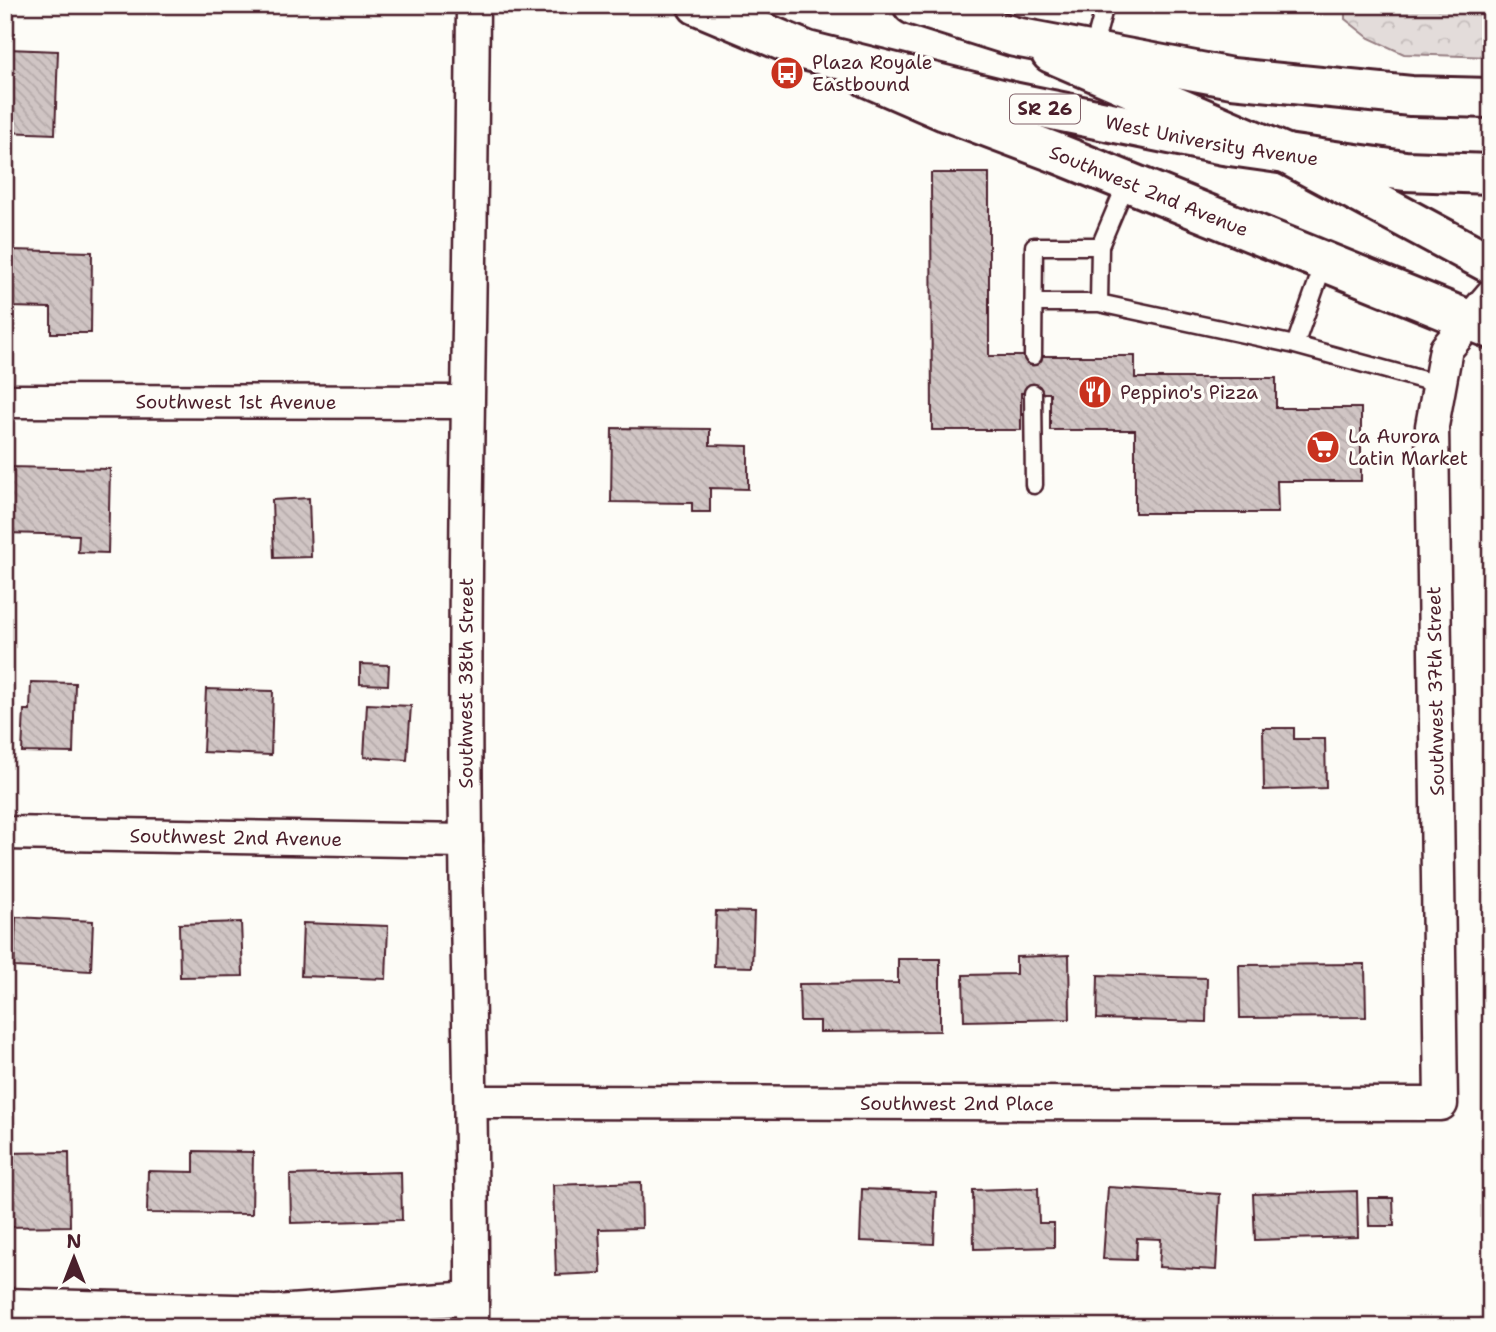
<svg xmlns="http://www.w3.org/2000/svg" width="1496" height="1332" viewBox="0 0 1496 1332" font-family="'Shantell Sans',sans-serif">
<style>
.forest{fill:url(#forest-crowns);stroke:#967e82;stroke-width:2}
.building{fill:url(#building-back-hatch);stroke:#4a1f2b;stroke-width:2}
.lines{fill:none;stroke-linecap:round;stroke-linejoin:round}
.lane-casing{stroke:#4a1f2b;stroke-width:21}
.street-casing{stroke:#4a1f2b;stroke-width:37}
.secondary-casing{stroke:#4a1f2b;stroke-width:44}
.primary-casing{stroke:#4a1f2b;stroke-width:44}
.lane{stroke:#fdfcf7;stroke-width:16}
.street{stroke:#fdfcf7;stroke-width:32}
.secondary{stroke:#fdfcf7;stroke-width:38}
.primary{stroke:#fdfcf7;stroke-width:38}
.labels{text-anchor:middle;stroke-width:7;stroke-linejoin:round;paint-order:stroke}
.shield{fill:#fdfcf7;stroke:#806168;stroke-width:2}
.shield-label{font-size:18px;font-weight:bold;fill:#4a1f2b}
.poi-label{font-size:19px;fill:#4a1f2b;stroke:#fdfcf7;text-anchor:start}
.street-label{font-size:19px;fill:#4a1f2b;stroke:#fdfcf7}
</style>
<defs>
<pattern id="forest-crowns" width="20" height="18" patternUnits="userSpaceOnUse" patternTransform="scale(1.75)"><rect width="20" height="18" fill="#e3dcda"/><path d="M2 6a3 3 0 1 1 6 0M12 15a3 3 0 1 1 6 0" fill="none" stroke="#c4bcbb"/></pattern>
<pattern id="building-back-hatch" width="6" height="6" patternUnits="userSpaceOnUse" patternTransform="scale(1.75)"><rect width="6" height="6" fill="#d0c5c4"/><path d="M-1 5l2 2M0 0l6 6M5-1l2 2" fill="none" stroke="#b4a9a9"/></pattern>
</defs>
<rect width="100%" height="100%" fill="#fdfcf7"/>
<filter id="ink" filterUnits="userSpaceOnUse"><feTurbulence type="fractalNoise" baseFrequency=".0143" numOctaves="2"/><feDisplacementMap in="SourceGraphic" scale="14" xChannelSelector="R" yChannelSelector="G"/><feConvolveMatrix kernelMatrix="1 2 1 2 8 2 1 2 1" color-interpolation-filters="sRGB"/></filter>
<g filter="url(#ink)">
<path class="forest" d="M1345 5H1485V29L1491 42V57L1404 54 1369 38 1345 19Z"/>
<path class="building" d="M8 49 58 51 55 134 5 132Z
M931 173H989V356H1135V378H1276V408H1361V481H1277L1278 513H1135V430H1050V393H1021V430H932Z
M11 250 92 252 91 333H51V308L10 307Z
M612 428 710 429V445L748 446V489L710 488V512H692V503L611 502Z
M8 467 110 469 108 553 78 552 79 535 6 533Z
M309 498 311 557 274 558 272 500Z
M360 664 389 665 388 685 360 684Z
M31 682 75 683 73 753 22 752 24 710H30Z
M206 689 273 691 271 755 203 752Z
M367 704 411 706 407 760 364 757Z
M1263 728H1294V739H1325L1326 788 1264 790Z
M716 911 754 912 752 967 714 966Z
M16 917 93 921 91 971 14 967Z
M241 922 243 976 180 977 179 924Z
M303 923 388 926 386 979 301 976Z
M1069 955 1070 1019 964 1021 963 975 1016 974V957Z
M898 959H940V1031L820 1032V1021H800L799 984 898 983Z
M1365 964 1366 1017 1240 1018 1239 965Z
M1098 975 1207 978 1206 1022 1097 1019Z
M194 1151 253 1152 252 1214 147 1213 148 1171 194 1172Z
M69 1152 70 1226 5 1227V1153Z
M401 1172 402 1220 291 1223 290 1175Z
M641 1182 642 1228 599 1229 601 1273 556 1275 553 1185Z
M1108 1187 1220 1194 1216 1270 1159 1267 1161 1239 1137 1238 1136 1260 1103 1259Z
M1038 1188 1039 1223H1054V1247L974 1249 973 1190Z
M862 1189 936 1192 934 1244 860 1241Z
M1357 1191 1358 1237 1255 1240 1253 1194Z
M1368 1198H1393L1394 1226H1369Z"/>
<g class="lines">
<defs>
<path id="lane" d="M1093 50 1105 5
M1127 182 1100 246 1099 303 1295 345 1324 263
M1034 303H1099
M1295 345 1438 384
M1033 356 1034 246H1100
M1033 393 1034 485"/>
<g id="street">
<path id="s1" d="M5 401 467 402"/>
<path id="s2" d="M5 833 466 841"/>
<path id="s3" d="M472 1102 1441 1104 1432 426 1446 349 1491 296"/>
<path d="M5 1305 276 1312 472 1298"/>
<path id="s4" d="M472 1327C473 1165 468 1004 466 842 463 563 471 284 473 5"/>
</g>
<g id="secondary">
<path d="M1051 53 1286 154 1491 264"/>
<path id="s5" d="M867 77 945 111 1059 154 1491 329"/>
</g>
<g id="primary">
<path id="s6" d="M697 5 807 51 1013 102 1223 145 1405 171 1491 174"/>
<path d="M913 5 1015 37 1232 78 1411 96 1491 98"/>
</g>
</defs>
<use href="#lane" class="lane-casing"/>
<use href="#street" class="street-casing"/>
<use href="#secondary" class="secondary-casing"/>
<use href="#primary" class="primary-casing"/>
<use href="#lane" class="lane"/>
<use href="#street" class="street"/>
<use href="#secondary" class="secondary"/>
<use href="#primary" class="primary"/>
</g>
</g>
<defs>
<symbol id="bus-disc" viewBox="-11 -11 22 22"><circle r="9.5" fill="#c8321e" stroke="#fdfcf7"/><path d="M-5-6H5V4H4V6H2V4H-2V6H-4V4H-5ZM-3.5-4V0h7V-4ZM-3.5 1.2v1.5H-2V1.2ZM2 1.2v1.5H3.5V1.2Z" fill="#fff"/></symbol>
<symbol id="restaurant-disc" viewBox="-11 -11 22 22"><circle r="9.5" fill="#c8321e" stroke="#fdfcf7"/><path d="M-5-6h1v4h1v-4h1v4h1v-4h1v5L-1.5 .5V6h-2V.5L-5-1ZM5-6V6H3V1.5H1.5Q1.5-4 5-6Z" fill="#fff"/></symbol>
<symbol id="supermarket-disc" viewBox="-11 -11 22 22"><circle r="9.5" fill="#c8321e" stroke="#fdfcf7"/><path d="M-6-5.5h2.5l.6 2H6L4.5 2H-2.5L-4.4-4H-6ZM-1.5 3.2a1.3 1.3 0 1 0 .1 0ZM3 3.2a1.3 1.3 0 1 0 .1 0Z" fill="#fff"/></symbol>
</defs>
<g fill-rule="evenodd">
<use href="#bus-disc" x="768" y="54" width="38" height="38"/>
<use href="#restaurant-disc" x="1076" y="373" width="38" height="38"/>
<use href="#supermarket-disc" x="1304" y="428" width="38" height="38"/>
</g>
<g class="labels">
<rect class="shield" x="1010" y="94.5" width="70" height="29" rx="5"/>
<g class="shield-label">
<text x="1045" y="115">SR 26</text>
</g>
<g class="poi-label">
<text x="812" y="69">Plaza Royale<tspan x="812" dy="22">Eastbound</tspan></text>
<text x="1120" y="399">Peppino's Pizza</text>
<text x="1348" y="443">La Aurora<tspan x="1348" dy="22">Latin Market</tspan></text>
</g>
<g class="street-label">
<text dy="7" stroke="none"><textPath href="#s6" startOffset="534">West University Avenue</textPath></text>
<text dy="7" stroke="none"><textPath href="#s5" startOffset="304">Southwest 2nd Avenue</textPath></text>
<text dy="7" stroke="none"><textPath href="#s1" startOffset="231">Southwest 1st Avenue</textPath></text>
<text dy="7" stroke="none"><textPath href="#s4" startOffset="644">Southwest 38th Street</textPath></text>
<text transform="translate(1435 691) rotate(-91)" y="7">Southwest 37th Street</text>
<text dy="7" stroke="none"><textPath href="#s2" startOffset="231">Southwest 2nd Avenue</textPath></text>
<text dy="7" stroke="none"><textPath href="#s3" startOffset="485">Southwest 2nd Place</textPath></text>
</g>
</g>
<rect width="1496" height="1332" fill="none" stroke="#fdfcf7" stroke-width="28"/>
<rect x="14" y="14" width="1468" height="1304" fill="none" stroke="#4a1f2b" stroke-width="2.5" filter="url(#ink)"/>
<g transform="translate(74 1258)" stroke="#fdfcf7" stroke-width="5" paint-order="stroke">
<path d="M0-5L12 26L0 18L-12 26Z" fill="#4a1f2b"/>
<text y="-10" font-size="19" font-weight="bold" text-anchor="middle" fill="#4a1f2b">N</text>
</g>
</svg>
